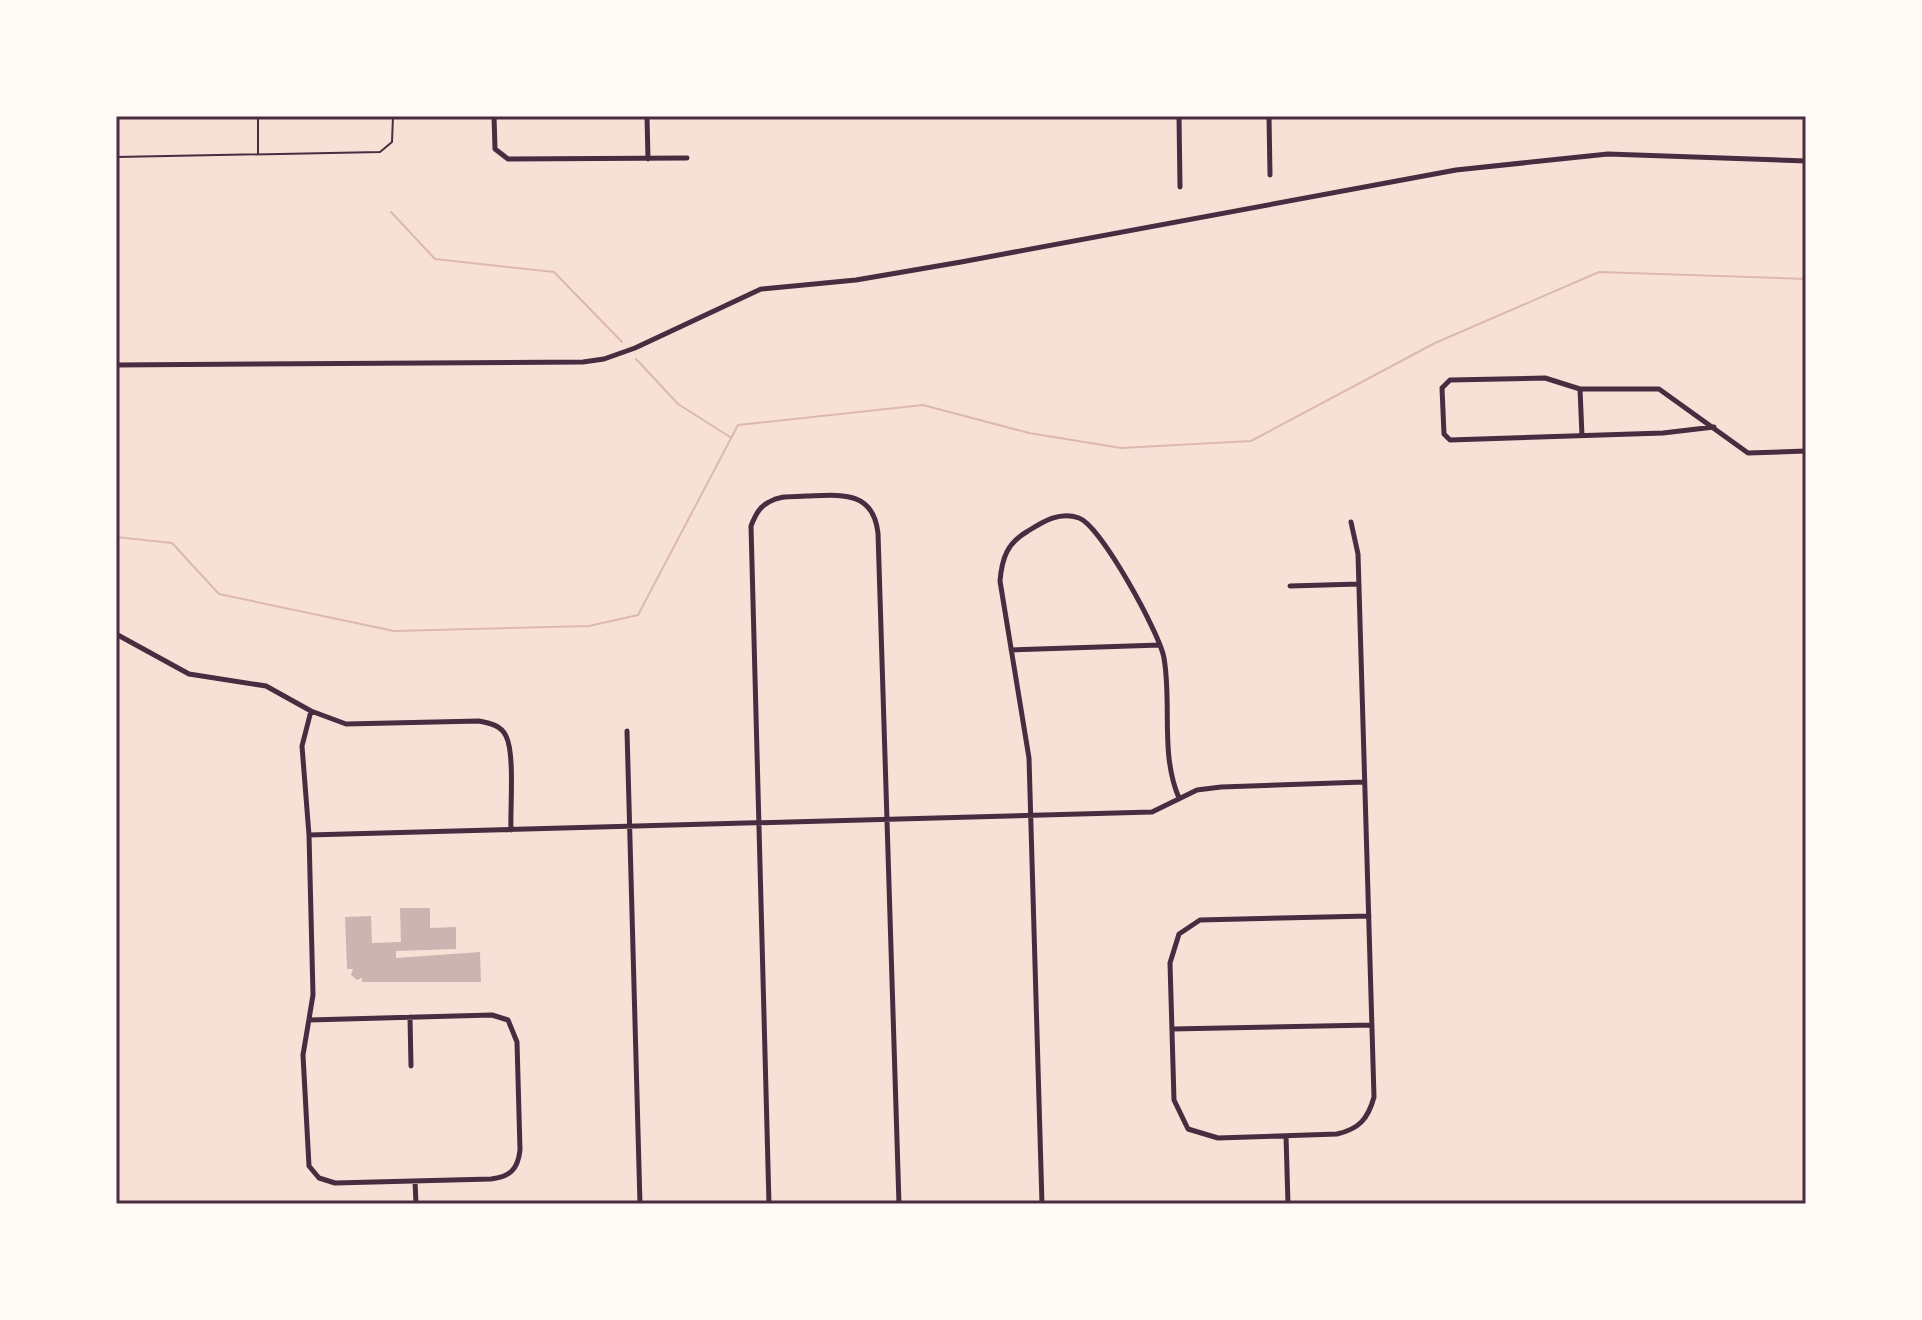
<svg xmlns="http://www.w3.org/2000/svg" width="1922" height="1320" viewBox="0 0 1922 1320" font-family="'PT Sans Narrow',sans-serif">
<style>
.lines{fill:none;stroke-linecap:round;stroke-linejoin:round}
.stream{stroke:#dcb8b0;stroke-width:2}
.building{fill:#ccb4b1}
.service{stroke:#4a2c40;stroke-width:2}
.minor{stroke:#4a2c40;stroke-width:5}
.neatline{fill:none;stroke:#4a2c40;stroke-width:3}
</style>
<rect width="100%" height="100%" fill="#f7e1d7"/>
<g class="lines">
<path class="stream" d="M391 212 435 259 554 272 622 342
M636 359 678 404 730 437
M116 537 172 543 219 594 394 631 589 626 638 615 738 425 923 405 1029 433 1121 448 1251 441 1435 343 1599 272 1806 279"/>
</g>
<path class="building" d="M400 908H430V928L456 927V949L396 951V958L480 952 481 982H362V978L357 980 351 975 353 969H347L345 917 371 916 372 943 401 942Z"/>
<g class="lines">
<path class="service" d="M258 116V154
M116 157 380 152 392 142 393 116"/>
<path class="minor" d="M494 116 495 149 508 159 687 158
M647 116 648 159
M1179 116 1180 187
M1269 116 1270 175
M116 365 583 362 604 359 635 348 761 289 856 280 961 262 1456 170 1608 154 1806 161
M1580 389 1582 436
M1714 427 1663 433 1450 440 1444 434 1442 388 1450 380 1545 378 1580 389H1659L1748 453 1806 451
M1351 522 1358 554 1374 1097C1368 1119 1359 1129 1337 1134L1218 1138 1188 1129 1174 1100 1170 963 1179 934 1200 920 1369 916
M1290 586 1359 584
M116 634 189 674 266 686 311 711 346 724 479 721C489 723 501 725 506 736 515 754 510 808 511 830
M1011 650 1160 645
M627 731 640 1204
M309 835 1152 812 1197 790 1221 787 1364 782
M410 1017 411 1066
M309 1020 492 1015 508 1020 517 1042 520 1150C518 1170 509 1177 491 1179L335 1183 319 1178 309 1166 303 1055 313 995 309 835 302 746 311 711
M1172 1029 1372 1025
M1286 1136 1288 1204
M415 1181 416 1204
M769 1204 751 526C755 516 759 507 769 502 780 495 794 497 806 496 841 495 873 490 878 533L899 1204
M1042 1204 1029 758 1000 581C1002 558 1007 543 1028 531 1044 521 1060 511 1079 518 1101 526 1160 634 1164 658 1172 704 1160 754 1179 798"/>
</g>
<rect width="1922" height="1320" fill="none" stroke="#fffaf5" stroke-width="236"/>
<rect x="118" y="118" width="1686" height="1084" class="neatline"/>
</svg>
